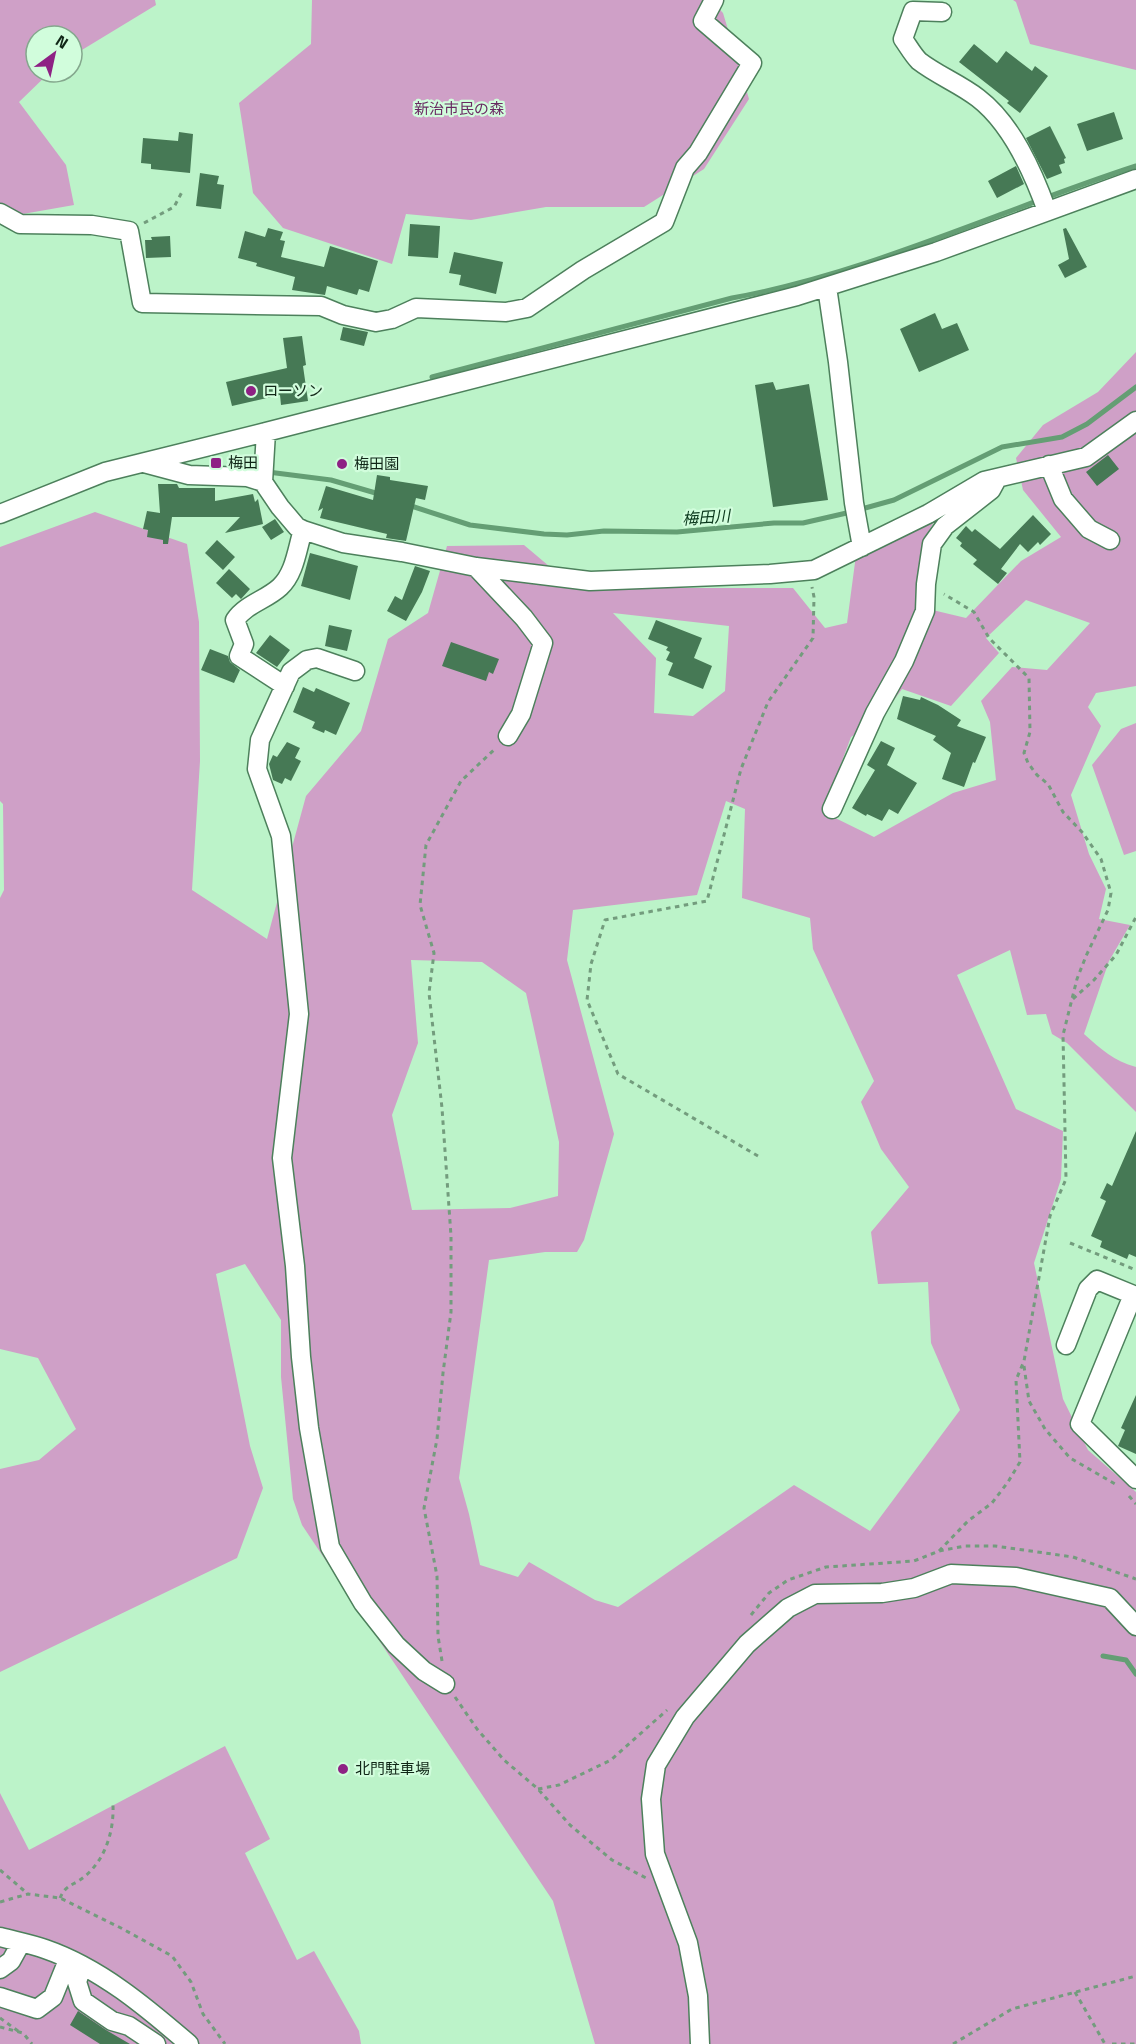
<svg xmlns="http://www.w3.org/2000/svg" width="1136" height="2044" viewBox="0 0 1136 2044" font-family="'Titillium Web','Noto Sans JP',sans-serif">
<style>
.green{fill:#cfa0c7;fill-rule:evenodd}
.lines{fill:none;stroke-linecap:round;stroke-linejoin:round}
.stream{stroke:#649e74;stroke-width:5}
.building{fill:#467955}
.minor-casing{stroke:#4d805c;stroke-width:21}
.path{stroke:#739c7d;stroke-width:3;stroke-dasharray:4.5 4.5;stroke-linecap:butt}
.minor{stroke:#fff;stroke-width:18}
.poi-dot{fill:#8e2184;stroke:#d1fddc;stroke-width:2}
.labels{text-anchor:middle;stroke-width:4.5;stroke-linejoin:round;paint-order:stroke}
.park-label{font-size:15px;fill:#692a62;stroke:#d1fddc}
.poi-label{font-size:15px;fill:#102617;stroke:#d1fddc;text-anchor:start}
.water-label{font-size:16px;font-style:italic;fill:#0b391d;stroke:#d1fddc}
</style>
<rect width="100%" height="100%" fill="#bcf3c9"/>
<path class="green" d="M0 0H155L156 5 72 56V36H36V72H50L19 102 66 165 74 205 0 218Z
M312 0H711L723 13 749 99 704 169 644 207H546L471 220 406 214 392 264 283 228 253 193 239 103 311 44Z
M1013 0H1136V70L1030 44 1016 2Z
M1136 352V686L1096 693 1088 707 1101 726 1071 795 1089 854 1106 889 1099 919 1130 925 1109 961 1084 1034C1101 1049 1114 1061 1136 1067V1112L1067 1043 1052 1034 1046 1014 1027 1015 1010 950 957 975 1016 1109 1063 1131 1061 1179 1034 1263 1063 1399 1088 1450 1136 1492V2044H595L553 1901 302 1525 293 1499 281 1377V1320L245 1264 216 1274 250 1446 263 1488 237 1558 0 1672V1469L39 1460 76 1429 38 1358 0 1349V898L4 890 3 804 0 801V547L95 512 187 544 199 622 200 761 192 890 267 939 306 796 361 731 388 639 428 613 447 546 524 545 575 588H793L825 628 847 623 856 555 939 513 926 536 920 607 966 618 1021 561 1061 537 1023 490 1016 458 1043 425 1098 392ZM1026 600 1090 623 1047 670 1012 667 981 701 990 722 996 780 953 793 874 837 823 812 851 737 883 715 902 689 951 706 999 653 986 638ZM613 613 729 626 725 691 693 716 654 713 656 658ZM726 801 745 809 742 898 810 918 813 949 874 1081 861 1102 881 1149 909 1187 871 1232 878 1284 928 1282 931 1343 960 1410 870 1531 794 1485 618 1607 595 1600 529 1562 518 1577 480 1565 469 1514 459 1478 489 1260 545 1252H577L584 1240 614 1134 567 960 573 910 697 895ZM411 960 482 962 526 993 559 1142 558 1196 510 1208 412 1210 392 1115 418 1043Z
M1136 723V851L1124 855 1092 765 1121 729Z
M225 1746 270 1839 245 1853 297 1960 314 1951 359 2031 361 2044H0V1793L29 1850Z"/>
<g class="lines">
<path class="stream" d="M432 377 732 298C870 273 1003 209 1136 166
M268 472 331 480 379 494
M408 505 470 525 544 534 567 535 604 531 677 532 774 523H803L851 512 894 500 1002 447 1062 437 1087 424 1136 387
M1103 1656 1126 1660 1136 1674"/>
</g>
<path class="building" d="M974 44 997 63 1006 51 1032 71 1035 66 1048 76 1020 113 1007 103 1009 101 959 62Z
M1114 112 1123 139 1087 151 1077 124Z
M1050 126 1066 158 1064 159 1065 163 1059 165 1062 173 1047 179 1026 138Z
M179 132 193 134 190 173 151 169V164L141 163 143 138 178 141Z
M1016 166 1024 184 997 198 988 181Z
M200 173 219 176 217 184 224 185 221 209 196 206Z
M410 224 440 226 438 258 408 256Z
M268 228 283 232 280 240 285 241 281 257 324 267 330 246 378 261 369 292 359 289 357 295 327 286 325 295 292 290 295 277 256 266 257 263 238 258 245 231 265 237Z
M1066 228 1087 267 1065 278 1058 265 1069 259 1063 229Z
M170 236 171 257 146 258 145 240H152L151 237Z
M454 252 503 262 496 294 459 285 461 275 449 273Z
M935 313 942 329 957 323 969 350 919 372 900 329Z
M343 327 368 332 364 346 340 340Z
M302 336 306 365 303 366 308 401 281 405 280 395 232 406 226 382 287 368 283 338Z
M773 382 776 390 809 384 828 500 773 507 755 385Z
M1108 455 1119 469 1097 486 1086 472Z
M377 475 390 477V480L428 486 425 500 416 498 406 541 386 538 387 534 320 518 323 508 318 511 326 486 373 500Z
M158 484H177L179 488H215V501L253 494 255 502 258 499 263 524 225 533 240 517H172L168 544H163V540L147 537 148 530 143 529 147 511 160 513Z
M1033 515 1051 534 1040 545 1038 542 1028 552 1020 544 1001 569 1007 573 998 584 973 564 977 560 960 546 962 543 956 538 966 526 972 532 975 529 1000 549Z
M275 519 284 532 271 540 262 527Z
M217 540 235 557 223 570 205 553Z
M310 553 358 566 350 600 301 586Z
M415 566 430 571 422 592 406 621 387 611 395 596 402 600Z
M229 569 250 589 241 599 236 594 232 598 216 583Z
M656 620 702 638 694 658 712 666 703 689 668 675 673 663 666 660 670 652 666 650 668 647 648 639Z
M329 625 352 630 347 651 325 646Z
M270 635 290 650 277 667 256 653Z
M451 642 499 659 493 674 489 672 486 681 442 666Z
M210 649 228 656 230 662 240 670 234 683 201 670Z
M303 687 314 692 316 688 350 703 336 735 325 730 324 733 312 728 315 722 293 712Z
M903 696 920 700 921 697 938 705 961 720 957 726 986 737 975 763 973 762 964 787 942 779 951 753 933 740 936 736 897 719Z
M881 741 895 748 887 765 917 783 898 814 889 809 882 821 867 814 866 816 852 808 875 770 867 765Z
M287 742 300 748 295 758 301 761 291 781 285 778 282 784 273 780 269 764 273 755 277 757Z
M1136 1131V1257L1129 1254 1127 1259 1100 1247 1102 1241 1091 1236 1106 1201 1100 1198 1107 1183 1112 1186Z
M1136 1395V1454L1118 1446 1125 1430 1121 1428Z
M78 2011 106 2030 130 2044H100L70 2025Z"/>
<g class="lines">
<defs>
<path id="minor" d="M942 12 913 11 903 39C908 46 913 55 919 61 937 75 960 84 978 98 1012 124 1033 172 1047 211
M0 213 20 224 92 225 129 231 142 303 321 306 343 315 376 322 392 319 416 308 506 312 527 308 583 270 664 222 685 168 698 153 752 63 703 21 714 0
M827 287 838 362 854 503 862 547
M266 432 263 482 280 507 297 527 303 530C297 549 295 573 280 587 266 600 246 604 235 620L244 644 239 656 285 686
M144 463 189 475 247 477 263 482
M1049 465 1063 499 1089 529 1110 540
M0 514 105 472 266 432 797 296 936 252 1136 179
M303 530 343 543 402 552 476 567 590 581 770 574 814 570 928 514 984 481 1086 457 1136 421
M476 567 524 618 543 643 521 714 508 736
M355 671 317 658 307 660 291 672 260 740 257 769 281 836 299 1014 282 1158 295 1266 301 1357 309 1428 330 1547 363 1603 396 1645 424 1671 445 1684
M832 809 875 713 904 661 925 611 926 584 932 544 945 526 991 490 997 479
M1133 1295 1080 1424 1136 1479
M1066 1345 1088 1289 1097 1280 1136 1296
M0 1937C15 1941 31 1944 45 1949 100 1968 146 2007 189 2044
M82 1966 77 1982 83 2001 112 2021 129 2026 156 2044
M0 1969 11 1961 21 1943
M0 1997 37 2009 53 1997 68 1960
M700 2044 698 1996 688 1943 655 1854 651 1799 656 1765 685 1717 747 1644 788 1608 815 1594 882 1593 914 1588 951 1574 1016 1577 1110 1598 1136 1626"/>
</defs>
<use href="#minor" class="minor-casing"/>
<path class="path" d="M144 223 174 207 182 192
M1073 999 1094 980 1116 955 1136 917
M758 1156 618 1074 587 1000 591 964 605 920 707 901 741 769 768 702 813 638 814 597 812 587
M1070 1243 1136 1270
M1024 1366 1029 1401 1045 1429 1070 1458 1115 1484
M1129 1496 1136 1504
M939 1551 968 1521 992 1503 1008 1482 1020 1462 1016 1380 1024 1361 1050 1216 1066 1179 1063 1035 1077 979 1086 956 1108 910 1111 893 1101 859 1082 832 1063 812 1048 784 1037 775 1028 763 1024 753 1030 732 1029 678 989 638 974 612 944 594
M751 1615 769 1593 788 1580 826 1567 914 1561 939 1551 965 1546H995L1073 1557 1136 1579
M442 1661 438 1636 437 1576 424 1508 437 1439 443 1373 451 1312V1236L442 1108 429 993 434 953 420 905 426 845 461 781 496 748
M455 1697 477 1729 504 1760 538 1789 570 1825 612 1860 646 1878
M538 1789 559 1785 611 1760 667 1710
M0 1870 28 1894
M60 1898C66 1884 73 1886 84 1877 105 1860 114 1832 113 1805
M0 1902 28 1894 60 1898 121 1928 172 1956 191 1982 203 2014 225 2044
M1075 1992 1105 2044
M0 2018 18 2031
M0 2027 23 2033 32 2044
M953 2044 1012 2009 1136 1976
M1112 2044H1136"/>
<use href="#minor" class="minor"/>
</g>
<g class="poi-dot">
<circle cx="251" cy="391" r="6"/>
<rect x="210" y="457" width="12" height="12" rx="3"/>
<circle cx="342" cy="464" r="6"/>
<circle cx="343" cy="1769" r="6"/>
</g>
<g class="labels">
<g class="park-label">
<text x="459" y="114">新治市民の森</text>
</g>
<g class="poi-label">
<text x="263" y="396">ローソン</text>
<text x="228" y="468">梅田</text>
<text x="354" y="469">梅田園</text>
<text x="355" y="1774">北門駐車場</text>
</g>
<g class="water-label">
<text transform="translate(706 517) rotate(-4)" y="6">梅田川</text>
</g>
</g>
<g transform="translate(54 54) rotate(33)"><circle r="28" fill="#d1fddc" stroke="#84a78d" stroke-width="1.5"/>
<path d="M0-4.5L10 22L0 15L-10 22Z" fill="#8e2184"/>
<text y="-9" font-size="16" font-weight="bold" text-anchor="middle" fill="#102617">N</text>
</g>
</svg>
